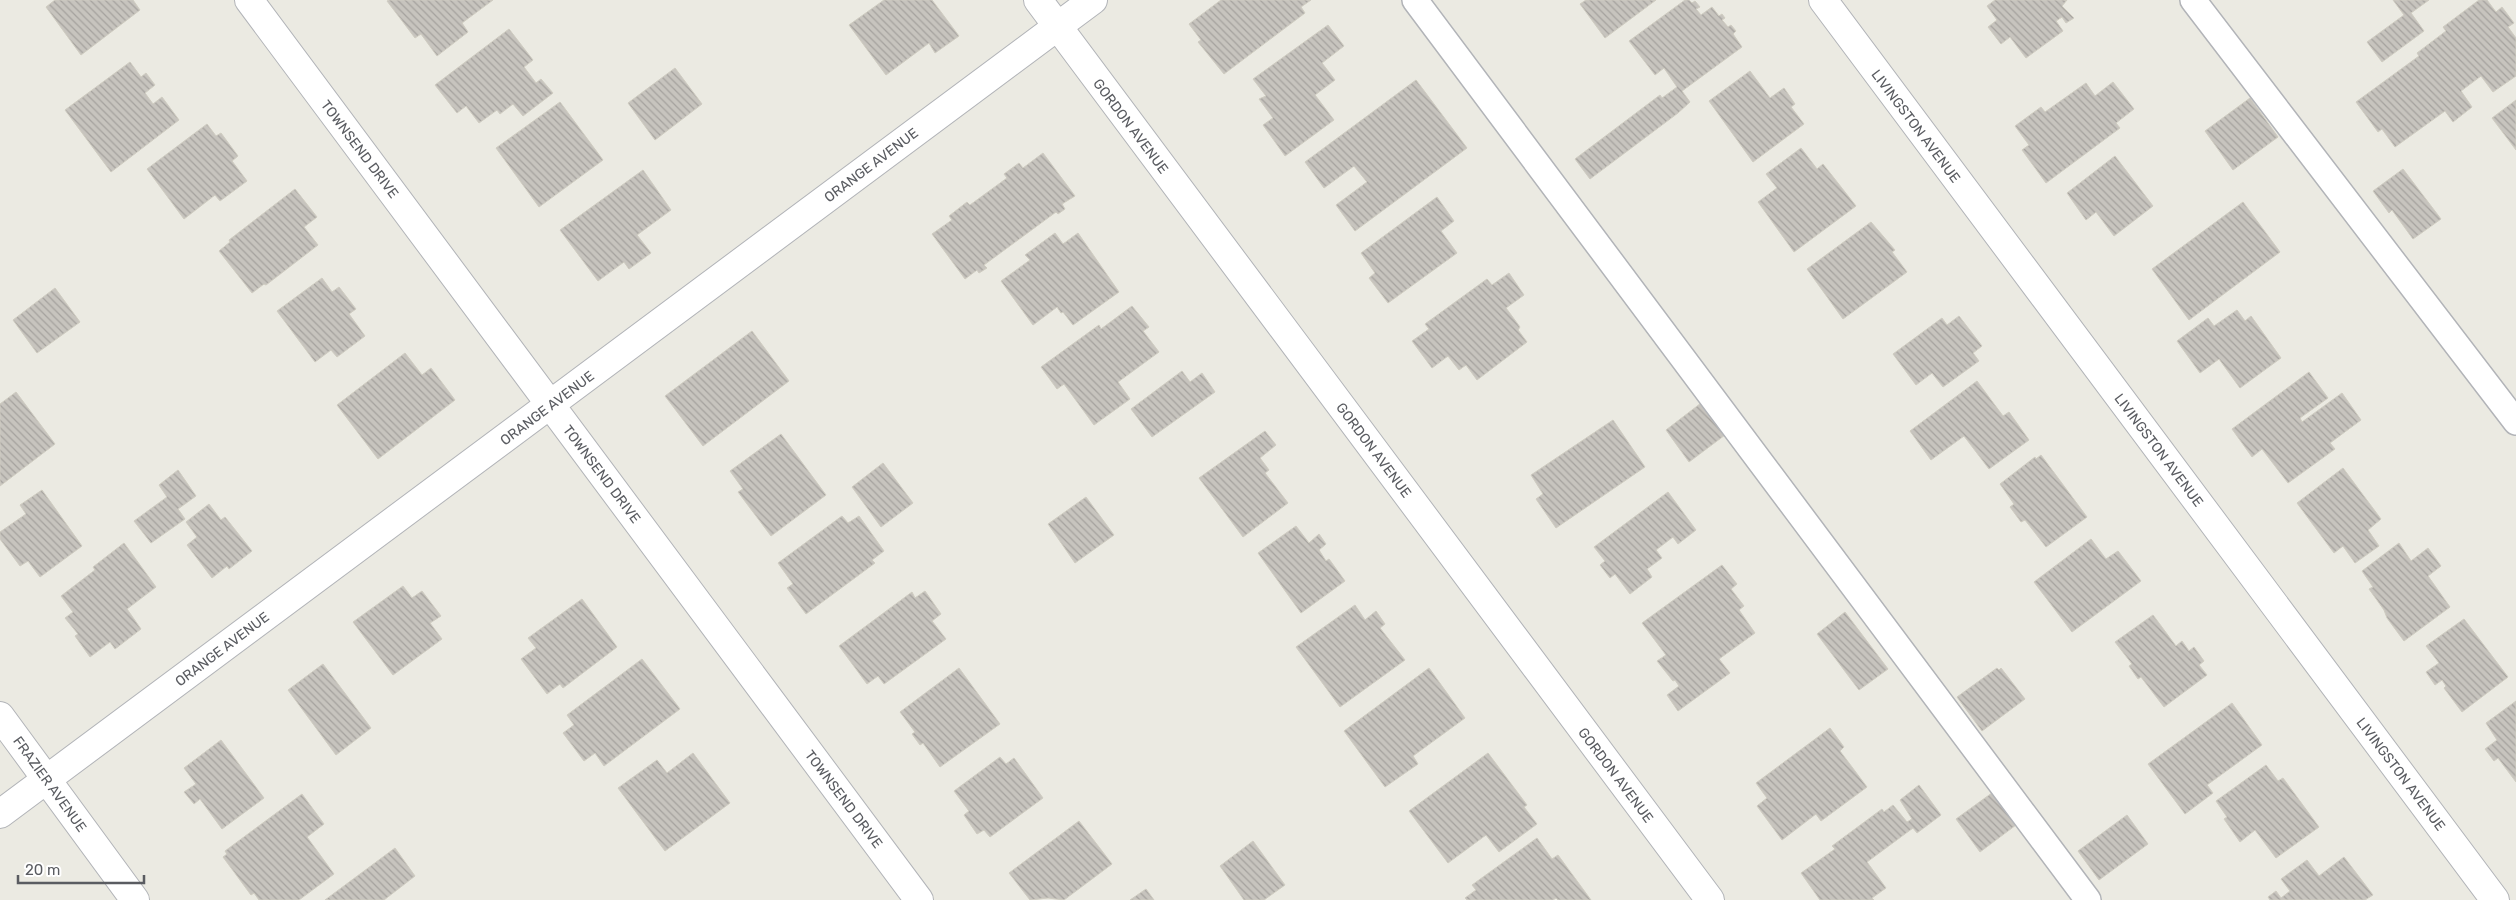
<svg xmlns="http://www.w3.org/2000/svg" width="2516" height="900" viewBox="0 0 2516 900" font-family="Rubik,sans-serif">
<style>
.building{fill:url(#building-back-hatch);stroke:#cfccc1}
.lines{fill:none;stroke-linecap:round;stroke-linejoin:round}
.lane-casing{stroke:#b2b4b8;stroke-width:28}
.street-casing{stroke:#b2b4b8;stroke-width:30}
.lane{stroke:#fff;stroke-width:25}
.street{stroke:#fff;stroke-width:28}
.labels{text-anchor:middle;stroke-width:4;stroke-linejoin:round;paint-order:stroke}
.street-label{font-size:14px;fill:#5a5c61;stroke:#fff}
</style>
<defs>
<pattern id="building-back-hatch" width="6" height="6" patternUnits="userSpaceOnUse" patternTransform="scale(1.25)"><rect width="6" height="6" fill="#c7c4be"/><path d="M-1 5l2 2M0 0l6 6M5-1l2 2" fill="none" stroke="#a5a29e"/></pattern>
</defs>
<rect width="100%" height="100%" fill="#ebeae2"/>
<path class="building" d="M55 0H133L140 10 81 55 46 7Z
M389 0H493L462 23 468 32 437 56 421 34 415 38 387 1Z
M884 0H932L959 36 935 53 929 43 886 75 849 25Z
M1221 0H1311L1301 7 1305 13 1224 74 1198 42 1201 40 1189 24Z
M1586 0H1656L1605 38 1580 4Z
M1685 0H1689L1692 3 1695 1 1700 7 1696 9 1701 15 1712 7 1719 16 1722 14 1725 18 1722 20 1728 27 1731 25 1736 31 1733 34 1742 47 1682 91 1690 102 1678 113 1590 179 1575 159 1660 95 1662 98 1677 87 1664 68 1655 75 1629 41Z
M1995 0H2067L2062 6 2074 18 2066 23 2062 17 2056 21 2063 31 2026 58 2010 37 2001 44 1988 27 1997 20 1987 6Z
M2393 0H2429L2411 13 2424 31 2382 62 2367 42 2404 15Z
M2479 0H2487L2496 12 2502 7 2514 23 2508 27 2516 38V76L2493 92 2481 76 2461 91 2472 107 2453 122 2445 111 2395 147 2382 129 2378 132 2356 102 2419 56 2417 53 2446 31 2443 27Z
M1328 25 1344 46 1322 63 1335 80 1315 95 1334 120 1285 156 1263 125 1273 118 1259 99 1266 96 1253 79Z
M509 29 533 60 524 67 536 83 541 79 553 93 523 116 513 104 500 114 497 110 479 123 466 106 457 113 435 85Z
M130 62 141 77 146 73 155 85 145 93 153 104 162 97 179 120 111 172 65 110Z
M675 68 702 104 655 140 628 103Z
M1750 71 1770 98 1784 88 1795 104 1791 107 1804 124 1753 162 1709 101Z
M1416 80 1467 148 1355 231 1336 205 1367 182 1354 166 1324 188 1305 162Z
M2113 82 2134 109 2116 123 2120 128 2046 183 2022 150 2029 145 2015 126 2041 107 2045 112 2086 83 2095 96Z
M2250 98 2278 137 2233 170 2205 131Z
M2516 100V150L2492 118Z
M560 102 603 160 539 207 496 148Z
M207 124 216 136 221 133 238 156 232 161 247 181 220 201 215 195 184 219 147 169Z
M1801 148 1817 169 1823 164 1856 206 1794 252 1758 202 1777 188 1766 174Z
M1043 153 1075 196 1062 204 1065 209 1058 214 1056 212 984 265 987 268 979 273 977 270 965 279 932 234 952 220 949 216 967 202 970 205 1007 178 1004 174 1019 163 1023 168Z
M2115 156 2153 206 2114 236 2096 212 2086 220 2067 193Z
M2403 169 2441 219 2413 239 2392 210 2389 213 2373 191Z
M643 170 671 210 637 235 651 253 629 269 624 262 598 281 560 230Z
M295 189 317 217 304 227 318 245 266 285 264 284 252 293 219 251 230 242 229 240Z
M1437 197 1454 221 1441 231 1457 253 1388 303 1369 278 1375 273 1361 253Z
M2243 202 2280 252 2189 320 2152 269Z
M1871 222 1895 250 1892 252 1907 272 1843 319 1807 269Z
M1055 233 1063 244 1078 233 1119 292 1073 325 1063 312 1061 313 1057 307 1033 325 1001 281 1030 260 1025 255Z
M1509 273 1524 295 1506 308 1520 327 1518 330 1527 342 1477 380 1466 365 1459 370 1448 356 1432 368 1412 341 1429 329 1425 324 1487 279 1492 285Z
M322 278 332 292 339 287 356 309 349 314 365 336 337 357 331 350 315 362 277 311Z
M55 288 80 322 37 353 13 320Z
M1132 306 1149 327 1143 331 1159 352 1118 382 1130 399 1094 425 1064 384 1057 389 1041 367 1099 325 1101 329Z
M2237 310 2245 321 2251 316 2281 358 2240 388 2219 359 2200 373 2177 341 2208 318 2214 326Z
M1959 316 1982 346 1973 353 1979 361 1943 387 1932 373 1916 385 1893 354 1942 318 1947 325Z
M752 331 789 381 703 446 665 396Z
M405 353 422 375 431 368 455 400 378 459 337 405Z
M1182 371 1190 382 1202 373 1215 392 1152 437 1131 409Z
M2309 372 2328 398 2300 418 2302 422 2342 393 2361 420 2330 443 2335 449 2288 483 2262 449 2252 457 2232 429Z
M1977 381 2003 416 2009 412 2029 440 1989 469 1964 436 1931 460 1910 431Z
M16 392 55 444 0 486V404Z
M1705 400 1729 432 1689 462 1666 430Z
M1613 420 1645 467 1556 528 1536 499 1543 494 1531 475Z
M1265 431 1276 445 1260 458 1269 470 1265 473 1288 503 1243 537 1199 478Z
M781 434 826 495 771 536 738 492 743 489 730 471Z
M2041 455 2087 517 2046 547 2025 520 2021 522 2010 507 2014 504 2000 484 2035 457 2036 459Z
M883 463 913 503 881 527 852 487Z
M2343 468 2381 519 2368 530 2379 546 2355 563 2343 546 2334 553 2297 503Z
M178 470 196 496 178 509 185 519 151 543 134 521 167 497 159 485Z
M42 490 82 546 40 577 28 561 20 566 0 539V532L26 514 20 505Z
M1668 492 1696 530 1678 544 1673 537 1656 550 1662 558 1647 569 1652 577 1630 594 1615 574 1610 578 1600 565 1605 561 1594 547Z
M1086 497 1114 535 1075 563 1048 524Z
M209 504 221 520 225 517 252 551 229 569 227 566 212 578 187 545 197 537 186 522Z
M842 516 848 523 859 516 884 551 872 560 875 563 806 614 787 588 793 584 778 563Z
M1296 526 1309 543 1319 534 1326 544 1319 550 1326 561 1329 559 1345 581 1301 613 1258 553Z
M2091 539 2106 559 2118 551 2141 581 2072 632 2034 582Z
M124 543 156 587 127 609 141 629 115 649 110 642 90 657 75 636 78 634 65 618 73 612 61 596 95 570 93 567Z
M2399 543 2411 561 2428 548 2441 566 2428 576 2450 607 2404 641 2387 618 2384 610 2369 589 2373 587 2362 571Z
M1722 565 1737 584 1731 589 1744 606 1739 610 1755 633 1719 659 1730 673 1678 711 1667 695 1679 686 1675 680 1673 681 1657 661 1666 655 1642 623Z
M403 586 412 598 422 591 441 616 430 623 442 639 393 675 353 622Z
M925 591 941 614 932 621 946 639 884 684 878 676 867 684 839 646 912 592 915 598Z
M582 599 617 647 563 688 560 684 547 694 521 659 536 648 528 638Z
M1355 605 1365 620 1376 611 1385 624 1380 628 1405 660 1340 707 1296 647Z
M1845 612 1888 669 1859 690 1817 634Z
M2153 615 2176 646 2182 641 2189 651 2194 647 2204 661 2199 665 2207 675 2164 707 2141 677 2138 679 2129 666 2132 664 2115 642Z
M2464 619 2508 677 2462 712 2444 688 2446 686 2442 680 2435 685 2426 672 2439 663 2426 646Z
M642 659 680 709 604 766 595 753 584 761 563 733 574 725 567 715Z
M323 664 371 728 336 755 288 690Z
M959 668 1000 724 940 767 923 743 920 745 912 734 915 732 900 712Z
M1429 668 1465 718 1413 756 1418 764 1385 787 1344 731Z
M1997 668 1999 670 2001 668 2025 699 1982 731 1957 697Z
M2516 701V782L2498 758 2494 761 2485 749 2497 740 2486 723Z
M2232 703 2262 745 2207 785 2213 793 2185 814 2148 764Z
M1830 728 1844 747 1840 751 1867 787 1821 821 1816 814 1782 840 1757 806 1767 798 1756 783Z
M221 740 264 798 222 829 200 799 194 804 184 792 196 784 184 768Z
M693 753 730 803 665 851 618 788 657 760 667 773Z
M1488 753 1527 805 1524 807 1537 824 1499 852 1486 835 1448 863 1409 811Z
M1000 757 1006 764 1014 758 1043 798 990 837 984 830 977 834 964 815 969 811 954 791Z
M2266 765 2278 781 2283 778 2319 827 2276 858 2255 830 2240 842 2224 819 2227 817 2216 801Z
M1919 785 1941 815 1917 833 1913 828 1867 862 1886 888 1872 898 1874 900H1820L1801 873 1835 849 1832 846 1882 809 1884 812 1893 805 1907 822 1912 819 1900 800Z
M1996 790 2020 822 1980 852 1956 819Z
M302 794 324 824 307 837 334 874 299 900H259L254 893 251 895 223 857 227 854 225 851Z
M2127 815 2148 844 2099 880 2078 851Z
M1079 821 1112 864 1064 900 1048 898 1030 900 1009 873Z
M1537 838 1552 859 1558 855 1591 900H1558L1556 898 1553 900H1467L1465 898 1476 890 1472 885Z
M1253 841 1285 885 1264 900H1244L1220 866Z
M395 848 415 876 384 900H325Z
M2344 857 2373 895 2365 900H2270L2268 897 2276 891 2281 898 2290 891 2281 879 2307 860 2319 876Z
M1146 889 1154 900H1130Z"/>
<g class="lines">
<defs>
<path id="lane" d="M1415 0 2088 900
M2193 0 2516 422"/>
<path id="street" d="M249 0 919 900
M1038 0 1710 900
M1823 0 2495 900
M0 716 135 900
M0 814 1093 0"/>
</defs>
<use href="#lane" class="lane-casing"/>
<use href="#street" class="street-casing"/>
<use href="#lane" class="lane"/>
<use href="#street" class="street"/>
</g>
<g class="labels">
<g class="street-label">
<text transform="translate(1131 126) rotate(53)" y="5">GORDON AVENUE</text>
<text transform="translate(1916 126) rotate(53)" y="5">LIVINGSTON AVENUE</text>
<text transform="translate(360 149) rotate(53)" y="5">TOWNSEND DRIVE</text>
<text transform="translate(871 165) rotate(-37)" y="5">ORANGE AVENUE</text>
<text transform="translate(547 408) rotate(-37)" y="5">ORANGE AVENUE</text>
<text transform="translate(1374 450) rotate(53)" y="5">GORDON AVENUE</text>
<text transform="translate(2159 450) rotate(53)" y="5">LIVINGSTON AVENUE</text>
<text transform="translate(602 474) rotate(53)" y="5">TOWNSEND DRIVE</text>
<text transform="translate(222 649) rotate(-37)" y="5">ORANGE AVENUE</text>
<text transform="translate(2401 774) rotate(53)" y="5">LIVINGSTON AVENUE</text>
<text transform="translate(1616 775) rotate(53)" y="5">GORDON AVENUE</text>
<text transform="translate(50 784) rotate(54)" y="5">FRAZIER AVENUE</text>
<text transform="translate(844 799) rotate(53)" y="5">TOWNSEND DRIVE</text>
</g>
</g>
<path d="M18 875v8h126v-8" fill="none" stroke="#5a5c61" stroke-width="2.5"/>
<text x="25" y="875" font-size="15" fill="#5a5c61" stroke="#ffffff" stroke-width="4" paint-order="stroke">20 m</text>
</svg>
